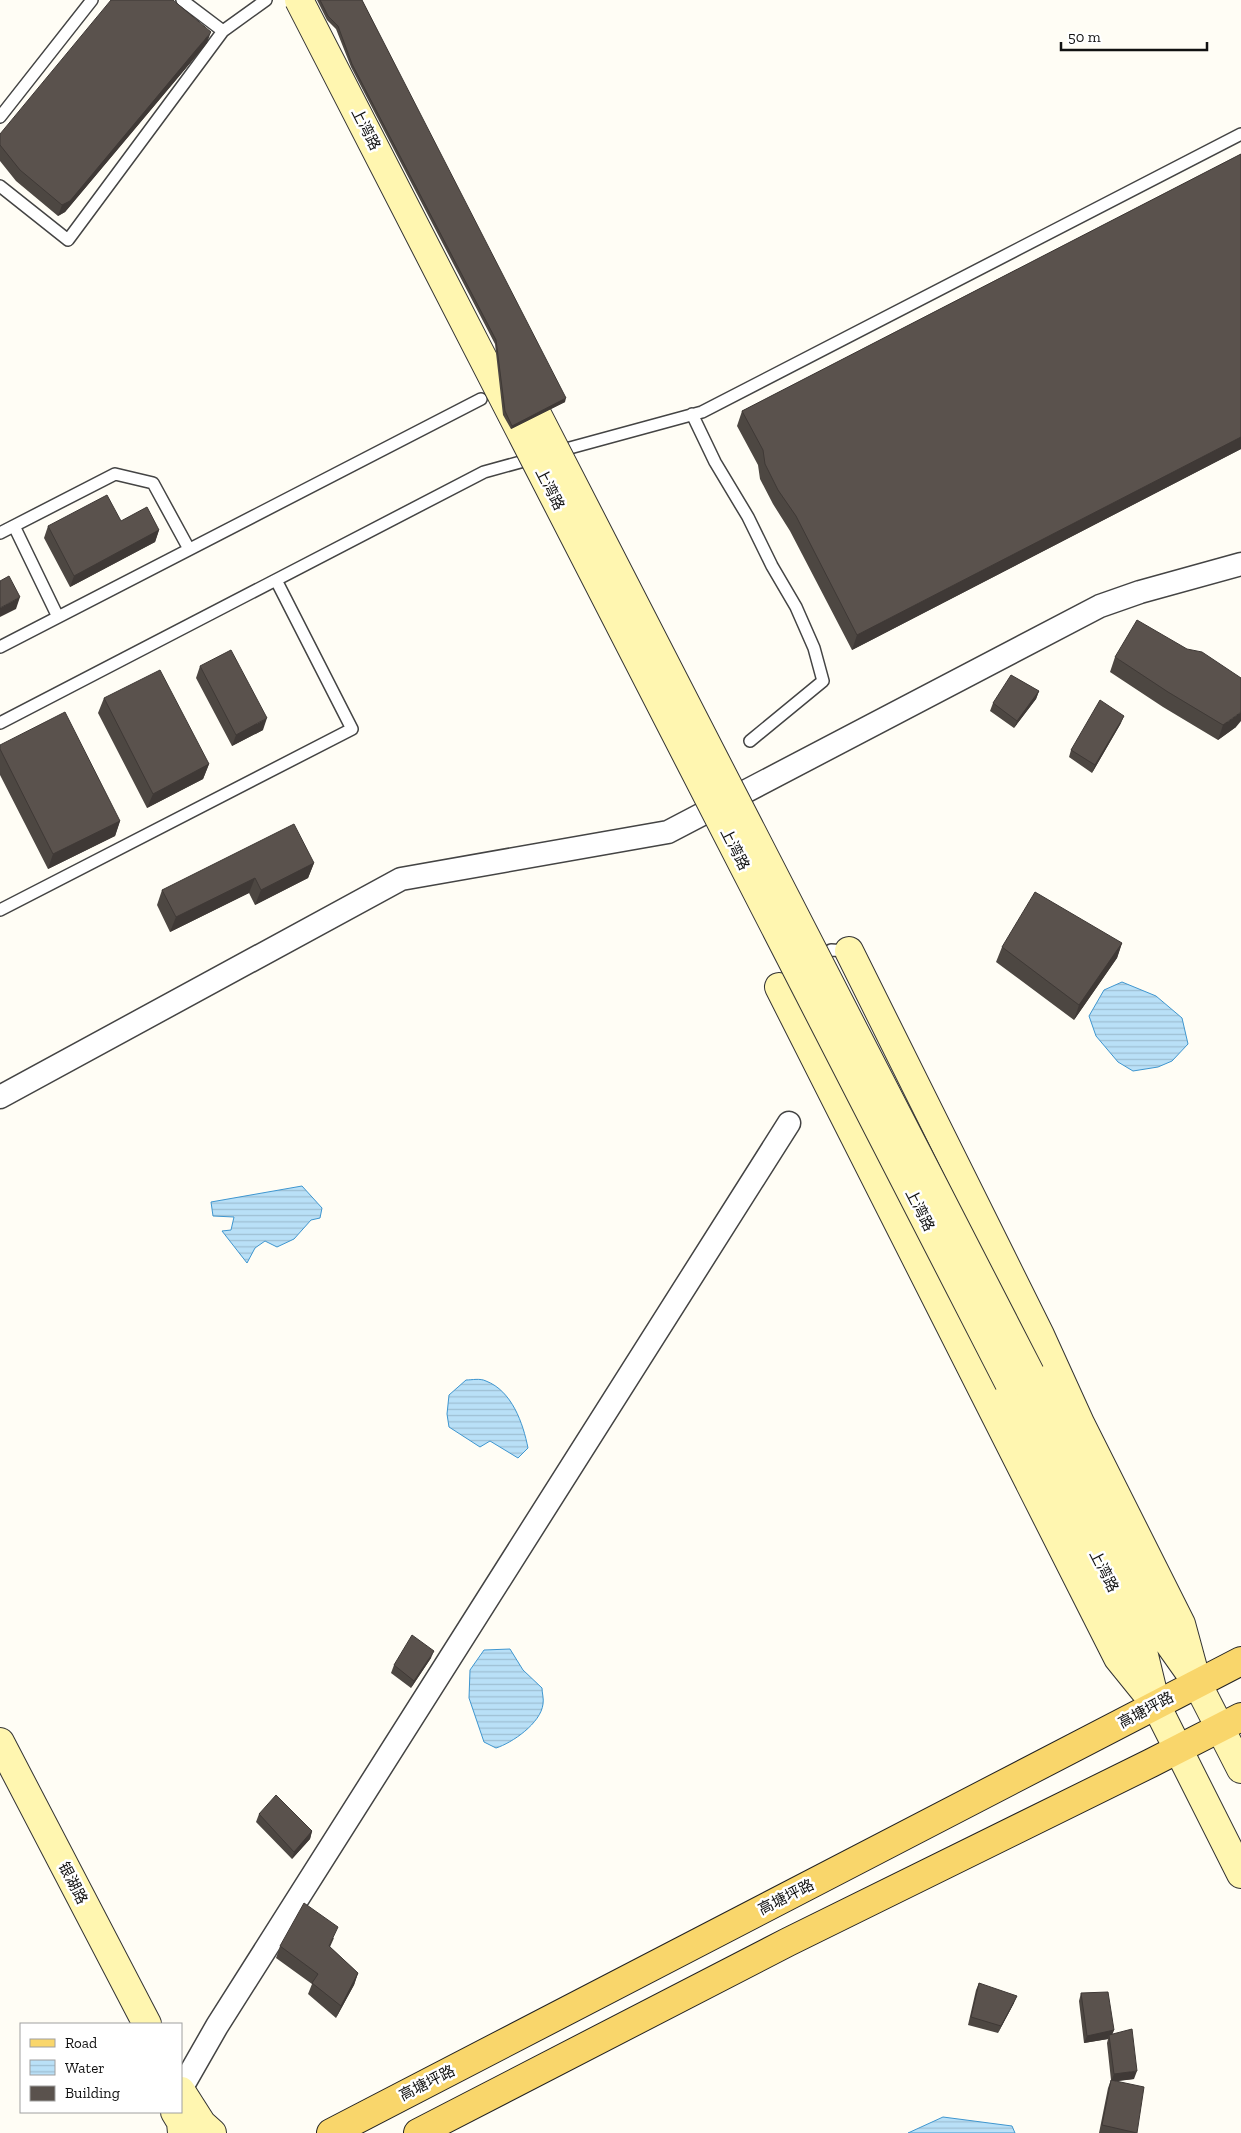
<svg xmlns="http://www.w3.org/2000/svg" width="1241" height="2133" viewBox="0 0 1241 2133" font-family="'Zilla Slab','Noto Sans SC',serif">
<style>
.water{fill:url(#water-rules);stroke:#3f96cf}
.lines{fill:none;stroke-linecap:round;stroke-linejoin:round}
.lane-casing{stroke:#444;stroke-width:14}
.street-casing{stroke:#444;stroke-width:25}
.secondary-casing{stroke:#333;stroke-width:30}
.primary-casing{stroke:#222;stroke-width:30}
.lane{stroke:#fff;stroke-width:11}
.street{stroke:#fff;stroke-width:22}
.secondary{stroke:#fff6b0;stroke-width:28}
.primary{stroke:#f9d66b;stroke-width:28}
.secondary-bridge-casing{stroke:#333;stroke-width:30;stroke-linecap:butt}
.secondary-bridge{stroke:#fff6b0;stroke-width:28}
.wall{fill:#4d4742}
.shaded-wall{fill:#3f3936}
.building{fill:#5a524d;stroke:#3f3936}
.labels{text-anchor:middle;stroke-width:5;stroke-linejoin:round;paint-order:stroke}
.street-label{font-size:15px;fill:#111;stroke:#fff}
</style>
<defs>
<pattern id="water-rules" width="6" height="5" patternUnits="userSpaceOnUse" patternTransform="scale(1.25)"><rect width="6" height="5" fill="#b9e0f7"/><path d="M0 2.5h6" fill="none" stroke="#9ebfd3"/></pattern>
</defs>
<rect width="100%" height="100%" fill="#fffdf5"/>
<path class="water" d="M1122 982 1156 996 1182 1018 1188 1044 1172 1061 1158 1067 1133 1071 1118 1062 1096 1036 1089 1016 1104 990Z
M302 1186 322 1208 320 1218 311 1220 294 1239 277 1247 265 1241 255 1248 247 1263 222 1231 231 1230 234 1217 213 1216 211 1202Z
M466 1380C472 1380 480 1378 486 1381 512 1391 523 1423 528 1448L518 1458 490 1441 480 1447 449 1427 447 1414 449 1395Z
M510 1649 523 1670 542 1688C542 1693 544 1699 543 1704 541 1723 512 1743 496 1748L484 1742 469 1698 470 1670 484 1650Z
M943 2117 1012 2126 1015 2133H908Z"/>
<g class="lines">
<defs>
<path id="lane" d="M182 0 223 31
M0 117 92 0
M0 186 68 240 223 31 266 0
M692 414 715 462 748 517 772 566 796 607 814 648 823 681 750 741
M555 452 702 412 1241 134
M14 526 58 617
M0 533 115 474 153 483 189 549
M0 647 481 399
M0 723 484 472 535 458
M0 910 352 729 276 580
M816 958 831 950 849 951"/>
<path id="street" d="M0 1097 401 879 668 832 1100 606 1140 592 1241 564
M181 2089 217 2026 789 1123"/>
<path id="secondary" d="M849 951 1040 1335 1080 1423 1181 1624 1197 1683
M779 987 1118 1658 1156 1705
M1030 1373 1163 1635 1197 1683 1241 1769
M1009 1383 1142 1647 1156 1705 1241 1874
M0 1742 147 2024
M181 2091 202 2124 212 2133
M175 2112 181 2122 182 2133"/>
<path id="primary" d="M331 2133 1241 1661
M418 2133 788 1942 1151 1763 1241 1717"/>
</defs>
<use href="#lane" class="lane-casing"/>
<use href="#street" class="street-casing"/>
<use href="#secondary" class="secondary-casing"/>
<use href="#primary" class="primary-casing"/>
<use href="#lane" class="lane"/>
<use href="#street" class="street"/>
<use href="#secondary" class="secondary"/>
<use href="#primary" class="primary"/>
<defs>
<path id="secondary-bridge" d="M299 0 1009 1383
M521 383 1030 1373"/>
</defs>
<use href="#secondary-bridge" class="secondary-bridge-casing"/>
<use href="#secondary-bridge" class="secondary-bridge"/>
</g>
<path class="wall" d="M317 0H362L565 402 511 429 503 415 495 344 351 67 336 29 327 20Z
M207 43 65 212 58 216 16 181 0 161V134Z
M1241 154V449L852 650 790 531 773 504 760 479 758 465 737 426 742 411Z
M121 521 159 530 155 542 70 587 44 538 48 526Z
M1115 657 1236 727 1218 740 1163 707 1110 672Z
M200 666 263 730 232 746 196 678Z
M1039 691 1036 699 1014 728 990 711 993 703Z
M104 698 209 764 203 779 147 808 98 713Z
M1121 723 1092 773 1069 757 1071 750Z
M0 745 120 821 115 836 48 869 0 775Z
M314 863 308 878 255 905 249 893 170 932 157 905 162 890Z
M1122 943 1117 958 1074 1020 996 962 1002 947Z
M431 1658 411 1688 391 1673 394 1665Z
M259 1814 312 1831 310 1839 292 1859 256 1822Z
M334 1938 330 1947 358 1973 354 1985 336 2018 308 1994 312 1984 276 1958 280 1946Z
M979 1983 1014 2003 998 2033 968 2025 976 1990Z
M1081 1993 1114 2030 1112 2034 1134 2079 1115 2081 1136 2133H1099L1108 2088 1111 2080 1107 2043 1108 2039 1084 2043 1079 2001Z"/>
<path class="shaded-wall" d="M211 32 207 43 65 212 58 216 62 205Z
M566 398 565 402 511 429 512 426Z
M1241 437V449L852 650 857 635Z
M159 530 155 542 70 587 74 576Z
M20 597 16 609 0 617V608Z
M1039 691 1036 699 1014 728 1017 721Z
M1241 712V721L1236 727 1218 740 1223 725Z
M1124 716 1121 723 1092 773 1095 765Z
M267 718 263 730 232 746 236 735Z
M209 764 203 779 147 808 153 794Z
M120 821 115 836 48 869 53 854Z
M314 863 308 878 255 905 261 890Z
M255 878 249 893 170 932 176 917Z
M1122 943 1117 958 1074 1020 1079 1005Z
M434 1651 431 1658 411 1688 414 1681Z
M312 1831 310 1839 292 1859 294 1852Z
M358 1973 354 1985 336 2018 341 2006Z
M1017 1996 1014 2003 998 2033 1001 2026Z
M1114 2030 1111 2038 1109 2035 1108 2039 1084 2043 1087 2036Z
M1137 2071 1134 2079 1111 2082 1114 2074Z"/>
<path class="building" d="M111 0H173L211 32 70 201 62 205 20 170 0 145V134Z
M320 0H362L566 398 512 426 505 411 496 340 352 64 338 26 328 16Z
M1241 154V437L857 635 796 516 778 490 765 464 763 450 742 411Z
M107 495 121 521 147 507 159 530 74 576 48 526Z
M9 576 20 597 0 608V581Z
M1137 620 1187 649 1202 652 1241 678V712L1223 725 1168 692 1115 657Z
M231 650 267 718 236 735 200 666Z
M160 670 209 764 153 794 104 698Z
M1011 675 1039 691 1017 721 993 703Z
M1100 700 1124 716 1095 765 1071 750Z
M65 712 120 821 53 854 0 749V745Z
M294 824 314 863 261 890 255 878 176 917 162 890Z
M1035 892 1122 943 1079 1005 1002 947Z
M412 1635 434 1651 414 1681 394 1665Z
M276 1795 312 1831 294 1852 259 1814Z
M304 1903 338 1927 329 1946 358 1973 341 2006 312 1983 318 1974 280 1946Z
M979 1983 1017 1996 1001 2026 971 2017Z
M1108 1992 1114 2030 1087 2036 1081 1993Z
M1132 2029 1137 2071 1114 2074 1109 2035Z
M1111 2080 1144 2087 1137 2133 1102 2125Z"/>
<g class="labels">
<g class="street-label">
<text transform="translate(366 129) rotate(63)" y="5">上湾路</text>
<text transform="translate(550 489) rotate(63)" y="5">上湾路</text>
<text transform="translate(735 849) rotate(63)" y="5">上湾路</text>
<text transform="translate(920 1210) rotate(63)" y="5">上湾路</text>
<text transform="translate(1104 1571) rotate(63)" y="5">上湾路</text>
<text transform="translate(1146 1710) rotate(-28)" y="5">高塘坪路</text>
<text transform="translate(73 1883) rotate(63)" y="5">银湖路</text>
<text transform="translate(786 1897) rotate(-27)" y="5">高塘坪路</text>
<text transform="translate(427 2083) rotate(-27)" y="5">高塘坪路</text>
</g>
</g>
<rect x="20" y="2023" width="162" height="90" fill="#ffffff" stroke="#a0a0a0"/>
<rect x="30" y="2039" width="25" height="8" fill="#f9d66b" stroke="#a0a0a0"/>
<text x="65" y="2048" font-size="15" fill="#111111">Road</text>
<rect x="30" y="2060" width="25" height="15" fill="url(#water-rules)" stroke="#a0a0a0"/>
<text x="65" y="2073" font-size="15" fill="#111111">Water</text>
<rect x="30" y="2086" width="25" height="15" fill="#5a524d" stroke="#a0a0a0"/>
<text x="65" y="2098" font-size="15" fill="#111111">Building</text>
<path d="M1061 42v8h146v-8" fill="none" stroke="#111111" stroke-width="2.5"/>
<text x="1068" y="42" font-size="15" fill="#111111" stroke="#ffffff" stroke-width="4" paint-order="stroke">50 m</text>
</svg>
